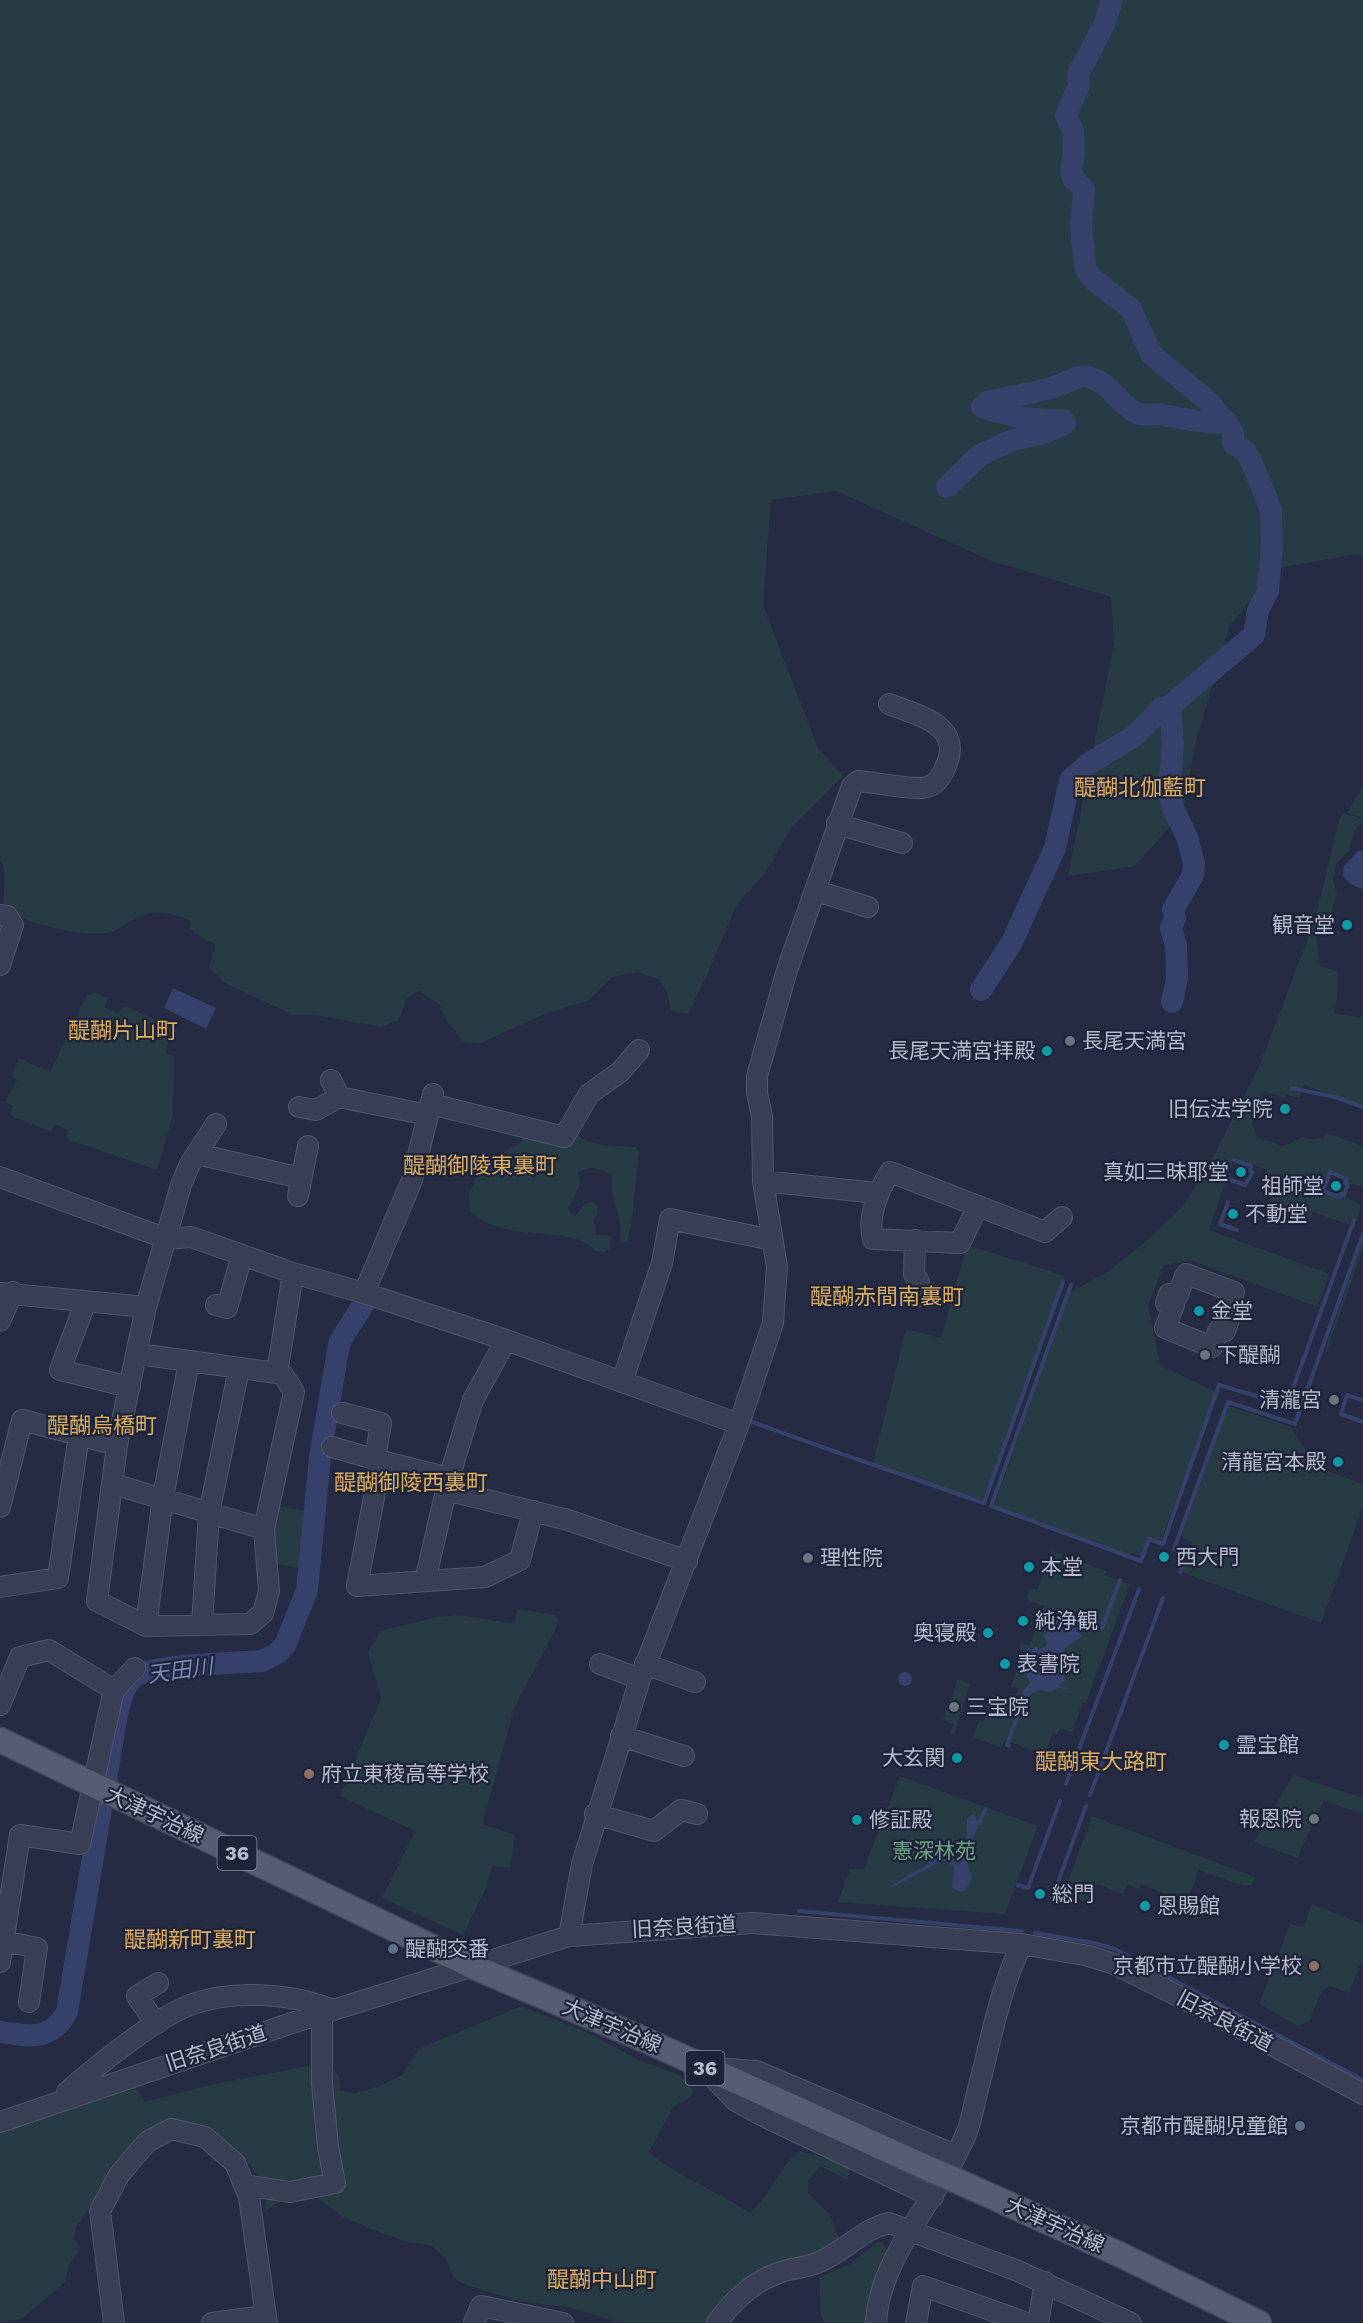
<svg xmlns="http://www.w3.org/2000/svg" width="1363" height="2323" viewBox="0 0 1363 2323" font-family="'Work Sans','Noto Sans JP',sans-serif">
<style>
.green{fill:#263b44}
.water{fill:#35416a;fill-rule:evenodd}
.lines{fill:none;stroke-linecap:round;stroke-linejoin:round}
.stream{stroke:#35416a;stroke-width:4}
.river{stroke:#35416a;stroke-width:22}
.minor-casing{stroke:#51566a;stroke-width:22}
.major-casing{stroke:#42475c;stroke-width:27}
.minor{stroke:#383e53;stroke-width:20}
.major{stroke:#565d73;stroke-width:24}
.major-bridge-casing{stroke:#42475c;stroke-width:27;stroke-linecap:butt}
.major-bridge{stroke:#565d73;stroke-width:24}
.culture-dot{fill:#0f9aa8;stroke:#1d2338;stroke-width:2}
.worship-dot{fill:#6b7280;stroke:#1d2338;stroke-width:2}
.education-dot{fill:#8d6e63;stroke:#1d2338;stroke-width:2}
.service-dot{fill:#5c6f8a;stroke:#1d2338;stroke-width:2}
.labels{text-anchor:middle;stroke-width:4.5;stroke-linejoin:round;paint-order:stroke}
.shield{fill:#1d2338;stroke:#888da0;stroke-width:1.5}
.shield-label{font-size:20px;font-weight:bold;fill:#b6bacd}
.poi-label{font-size:21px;fill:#b6bacd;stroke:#1d2338;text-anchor:start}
.street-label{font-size:21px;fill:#b6bacd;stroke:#1d2338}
.park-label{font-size:21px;fill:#6ba081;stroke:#1d2338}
.neighbourhood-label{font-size:22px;fill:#deae5f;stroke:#1d2338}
.water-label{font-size:22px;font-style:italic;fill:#7b89b6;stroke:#1d2338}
</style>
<rect width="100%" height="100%" fill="#242b43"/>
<path class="green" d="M0 0H1363V555L1356 554 1279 568 1230 625 1196 741 1183 812 1135 866 1068 876 1114 644 1111 597 992 561 836 491 771 500 763 605 818 748 843 776 791 828 764 875 737 904 708 973 688 1014 671 1011 667 992 660 980 638 972 612 977 589 1000 547 1013 481 1043 464 1042 448 1023 439 1004 419 991 407 999 399 1020 381 1027 316 1015H293L223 982 209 967 216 945 194 933 190 928 191 921C171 912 155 909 134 919 127 923 121 928 114 931 86 940 30 923 5 911 0 894 11 876 0 861Z
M1363 785V818L1347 813Z
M1343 813 1363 819V822L1354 831 1349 851 1336 864 1333 879 1337 894 1324 934 1315 931 1320 966 1337 971 1338 990 1334 1013 1361 1018 1363 1010V1106L1304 1085 1299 1098 1287 1094 1285 1098 1264 1091 1252 1123 1257 1137 1283 1146 1303 1137 1311 1139 1323 1138 1326 1133 1363 1146V1186L1350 1184 1351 1180 1329 1171 1321 1192 1343 1200 1345 1196 1361 1206 1357 1221 1347 1224 1313 1212 1310 1220 1271 1206V1187L1263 1184 1267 1170 1234 1158 1209 1230 1329 1274 1318 1307 1192 1261 1164 1265 1148 1305 1160 1365 1216 1392 1161 1541 1148 1537 1141 1556 1131 1553 1130 1556 994 1506 1070 1292 1108 1272 1145 1242 1182 1207 1207 1168 1258 1069 1314 923 1339 820Z
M96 993 108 998 104 1007 117 1013 126 1006 177 1031 176 1037 169 1036 166 1054 174 1056 173 1114 157 1170 66 1139 68 1130 54 1124 51 1132 10 1115 13 1106 5 1102 17 1080 12 1077 19 1058 50 1072 87 995Z
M576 1133C587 1148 617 1145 636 1147L639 1151 632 1221 627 1242 622 1243 620 1240 621 1227 612 1192V1176C602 1168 589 1166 578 1172L580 1185 568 1211 575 1216 585 1204 592 1202 597 1206 598 1214 593 1220 597 1235 611 1236 610 1248 604 1252 596 1251C569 1222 504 1246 470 1211L469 1194 480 1168C495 1161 505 1148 519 1145L524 1135Z
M1363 1240V1249L1327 1350 1325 1349Z
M967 1245 1065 1276 983 1502 873 1463 906 1329 941 1338Z
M1228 1406 1291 1427 1316 1467 1363 1484V1507L1321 1623 1181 1572 1192 1542 1181 1537Z
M275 1506 308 1511 307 1569 274 1564 271 1545Z
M1052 1551 1106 1571 1105 1575 1130 1584 1086 1703 1083 1702 1072 1732 1060 1728 1057 1735 1053 1733 1047 1749 1052 1751 1049 1757 1005 1740 1002 1748 973 1737 979 1721 984 1722 993 1695 1013 1702 1018 1689 1011 1686 1024 1652 1019 1649 1021 1643 1029 1646 1044 1606 1026 1599 1030 1588 1037 1590Z
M517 1609 555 1615 559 1622 514 1709 482 1824 515 1835 510 1868 492 1866 486 1888 463 1935 382 1898 415 1831 340 1796 381 1698 368 1652 380 1631 438 1617 460 1615 514 1624Z
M958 1679 970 1684 954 1735 950 1733 953 1724 943 1720Z
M1293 1775 1363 1798V1814L1324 1801 1297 1858 1254 1842Z
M900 1776 1038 1826 1005 1914 838 1902 850 1869 864 1868Z
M1092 1816 1255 1877V1878L1251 1885 1244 1886 1199 1870 1189 1897 1178 1893 1174 1903 1160 1897 1162 1893 1141 1884 1139 1889 1128 1885 1123 1894 1097 1884 1089 1903 1063 1894Z
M1312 1904 1363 1924V1963H1361L1349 1993 1331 1986 1322 1991 1309 2021 1298 2026 1259 2004 1290 1924 1303 1927Z
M521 2006 586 2032 639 2060 680 2075 693 2090 691 2097 674 2106 649 2152C679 2178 717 2190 749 2213 772 2195 776 2168 801 2151L845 2164 850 2170 847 2180 820 2166 808 2181V2192L831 2216 843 2249 789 2266 712 2323H620L572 2308 519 2301 466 2285 453 2278 446 2259 431 2245 407 2242 371 2229 343 2217 313 2194 296 2191 266 2211 265 2188 249 2163 200 2126 182 2122 164 2125 127 2150 76 2228 74 2239 78 2244V2252L69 2266 65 2282 23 2318 0 2323V2129L25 2124 135 2086 145 2102 205 2086 318 2064H329L339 2076 341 2091 355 2093 380 2086 402 2075 419 2049Z
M878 2242H883L889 2253 870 2323H824L821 2316 819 2277 848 2265Z"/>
<path class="water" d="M1359 850 1363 851V889L1352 885 1343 876 1344 866Z
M173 988 216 1008 206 1029 164 1008Z
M1053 1608C1063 1618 1074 1624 1082 1636L1064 1649 1067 1661 1058 1664 1060 1668 1064 1667 1065 1680 1059 1685 1068 1689 1058 1688 1050 1692 1039 1690 1031 1694 1021 1706 1018 1698 1030 1682 1024 1671 1032 1664 1038 1653 1029 1656 1027 1648 1029 1647 1031 1651 1036 1646 1039 1650 1047 1645 1044 1635 1049 1631 1050 1625 1047 1620 1040 1619V1615L1050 1613ZM1041 1659H1046L1051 1663 1052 1668 1046 1675 1036 1671Z
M898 1679a7 7 0 1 1 14 0a7 7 0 1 1-14 0Z
M973 1814 979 1823 966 1858 972 1878 966 1890 962 1892 952 1888 954 1867 948 1862 942 1861 895 1886H890L928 1864 934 1855H963L966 1845 967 1819Z"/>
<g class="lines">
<path class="stream" d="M1291 1088 1335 1097 1363 1107
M1330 1172 1347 1179 1345 1183 1348 1184 1344 1195 1341 1194 1340 1197 1323 1191Z
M1228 1179 1245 1185 1253 1172 1250 1171 1251 1166 1234 1160
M1228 1202 1220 1224 1237 1230
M1071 1285 991 1506 1141 1561 1149 1539 1163 1544 1219 1385 1287 1405 1354 1220
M1363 1400 1347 1395 1341 1414 1363 1422
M749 1421 842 1454
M845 1455 984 1503 1063 1282
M1180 1572 1187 1553 1174 1549 1228 1402 1295 1424 1363 1234
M1102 1628 1120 1580
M1089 1630 1086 1622 1089 1620 1097 1630
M1009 1746 1007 1745 1021 1706
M1066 1784 1139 1589
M1090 1795 1163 1598
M979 1823 986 1809
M1018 1885 1028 1888 1060 1801
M1058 1900 1052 1898 1086 1806
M799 1911 1022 1931
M1035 1933 1094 1943 1115 1949 1363 2080"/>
<path class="river" d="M947 487 980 455 1013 440 1044 433 1065 424 1064 420C1034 421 1010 417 982 407L987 402C1012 396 1035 394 1059 385 1068 382 1079 374 1089 377 1111 384 1114 397 1129 408 1144 420 1147 412 1163 415 1185 419 1203 424 1226 421
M1170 706 1173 744 1169 788 1172 806 1187 837 1194 863 1193 875 1173 910 1175 918 1171 928 1176 946 1177 978 1172 1002
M981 990 1011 944 1055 848 1070 780 1088 764 1136 735 1162 708 1170 706 1254 635 1258 610 1268 591 1272 547 1271 510 1252 463 1245 451 1233 443V432L1209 402 1151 354 1131 309 1094 280 1086 270 1081 228 1084 189 1073 178 1071 170 1074 155 1073 131 1066 115 1079 85 1078 74 1105 23 1112 0
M0 2032C28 2036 51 2042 67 2012L117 1714C120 1702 123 1688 132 1679 146 1664 238 1663 262 1661L276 1654 285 1645 307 1590 320 1457 337 1356 340 1341 365 1302"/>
<defs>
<path id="minor" d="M837 824 902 843
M817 891 868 907
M0 915 7 916 13 925 0 965
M331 1080 339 1097
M431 1104 564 1137 589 1094 620 1072 639 1050
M299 1107 316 1110 339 1097 428 1115
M197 1154 301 1178
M0 1177 167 1239 191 1237 293 1273 364 1293 506 1340 739 1424
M763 1181 877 1193
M298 1196 308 1146
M978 1206 960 1243 873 1239C867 1218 878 1191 890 1172L1045 1232 1062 1217
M915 1240 914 1274 919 1282 916 1297
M1186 1274 1234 1292 1227 1309 1232 1311 1225 1331 1219 1329 1212 1347 1165 1328 1174 1305 1166 1303 1169 1294 1177 1297Z
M0 1293 146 1307
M364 1293 412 1180 433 1094
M86 1301 60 1370 130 1387
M216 1305 227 1308 242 1255
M0 1321 13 1292
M138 1354 277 1373 283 1375 294 1392 264 1529 269 1591 263 1613 250 1624 146 1626 97 1601 117 1445 146 1307 181 1185 190 1164 216 1124
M277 1373 293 1273
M622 1382 662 1263 670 1219 772 1240
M342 1413 381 1423 375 1459
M332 1447 381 1461
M449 1478 381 1461 357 1586 485 1577 520 1560 533 1511
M113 1484 264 1529
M446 1490 568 1520 687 1561
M0 1507 22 1420 117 1445
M425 1581 449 1478 473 1400 506 1340
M0 1587 58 1578 79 1435
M202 1625 209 1513 239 1369
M146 1626 163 1497 189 1362
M600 1664 640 1679
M645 1664 695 1682
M0 1705 20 1657 49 1650 114 1690
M621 1736 684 1756
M595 1814 654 1831 681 1810 697 1814
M569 1936 582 1864 640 1679 739 1424 773 1323 777 1267 763 1181 762 1116 757 1093V1076L787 970 852 786 858 781C873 782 915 791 927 787 936 785 942 775 945 768 965 725 919 716 889 704
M4 1941 37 1948 29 2002
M0 1962 20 1835 80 1844 114 1690 135 1668
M156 2024 137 1996 158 1983
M713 2068 756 2071 955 2155
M707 2071 736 2101 761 2115 933 2197
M67 2092C94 2068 157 2017 190 2005 232 1989 292 1993 333 2010
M0 2122 292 2023 569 1936 753 1923 1022 1944 1089 1956 1114 1964 1220 2017 1363 2094
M244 2185 290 2192 335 2183 328 2147 322 2084V2013
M114 2323 100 2211 119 2175 147 2142 171 2129 205 2137 235 2163 249 2197 267 2323
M212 2323 264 2316
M474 2323 481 2306 563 2323
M717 2323C733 2300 755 2281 781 2272 792 2268 805 2268 817 2263 843 2253 862 2229 889 2223L1018 2271 1131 2323
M876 2323C879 2256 941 2195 966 2134 972 2120 974 2104 978 2089 991 2041 999 1990 1022 1944
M916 2323 923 2286 1027 2323
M1038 2323 1045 2282"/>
<path id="major" d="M0 1740 474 1967 645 2040 934 2171
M955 2180 1119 2254 1259 2323"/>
</defs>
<use href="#minor" class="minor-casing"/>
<use href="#major" class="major-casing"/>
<use href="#minor" class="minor"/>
<use href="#major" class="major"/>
<defs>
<path id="major-bridge" d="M934 2171 955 2180"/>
</defs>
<use href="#major-bridge" class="major-bridge-casing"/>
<use href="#major-bridge" class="major-bridge"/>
</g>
<g class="culture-dot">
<circle cx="1347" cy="925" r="6"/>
<circle cx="1047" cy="1051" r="6"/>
<circle cx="1285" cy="1109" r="6"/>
<circle cx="1241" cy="1172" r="6"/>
<circle cx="1336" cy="1186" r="6"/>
<circle cx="1233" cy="1214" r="6"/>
<circle cx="1199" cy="1311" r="6"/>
<circle cx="1338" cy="1462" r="6"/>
<circle cx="1164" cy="1557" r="6"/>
<circle cx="1029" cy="1567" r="6"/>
<circle cx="1023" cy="1621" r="6"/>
<circle cx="988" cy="1633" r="6"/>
<circle cx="1005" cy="1664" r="6"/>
<circle cx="1224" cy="1745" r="6"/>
<circle cx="957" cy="1758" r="6"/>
<circle cx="857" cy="1820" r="6"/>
<circle cx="1040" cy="1894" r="6"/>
<circle cx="1145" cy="1906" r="6"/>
</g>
<g class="worship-dot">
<circle cx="1070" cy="1041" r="6"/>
<circle cx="1205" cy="1355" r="6"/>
<circle cx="1334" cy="1400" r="6"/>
<circle cx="808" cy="1558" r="6"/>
<circle cx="954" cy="1707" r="6"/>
<circle cx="1314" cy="1819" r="6"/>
</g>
<g class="education-dot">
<circle cx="309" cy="1774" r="6"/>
<circle cx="1314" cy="1966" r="6"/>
</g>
<g class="service-dot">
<circle cx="393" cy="1949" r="6"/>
<circle cx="1300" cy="2126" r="6"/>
</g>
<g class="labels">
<g class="shield">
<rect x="217.5" y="1836" width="39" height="34" rx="4.5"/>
<rect x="685.5" y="2051" width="39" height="34" rx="4.5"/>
</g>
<g class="shield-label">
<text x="237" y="1860">36</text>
<text x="705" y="2075">36</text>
</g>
<g class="poi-label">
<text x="1335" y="932" text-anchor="end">観音堂</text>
<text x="1082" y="1048">長尾天満宮</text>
<text x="1035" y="1058" text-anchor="end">長尾天満宮拝殿</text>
<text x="1273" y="1116" text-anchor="end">旧伝法学院</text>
<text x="1229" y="1179" text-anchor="end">真如三昧耶堂</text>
<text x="1324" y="1193" text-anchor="end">祖師堂</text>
<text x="1245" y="1221">不動堂</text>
<text x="1211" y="1318">金堂</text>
<text x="1217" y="1362">下醍醐</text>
<text x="1322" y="1407" text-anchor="end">清瀧宮</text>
<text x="1326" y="1469" text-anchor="end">清龍宮本殿</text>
<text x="1176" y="1564">西大門</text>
<text x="820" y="1565">理性院</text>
<text x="1041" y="1574">本堂</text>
<text x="1035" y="1628">純浄観</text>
<text x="976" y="1640" text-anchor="end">奥寝殿</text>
<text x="1017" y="1671">表書院</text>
<text x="966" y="1714">三宝院</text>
<text x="1236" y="1752">霊宝館</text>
<text x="945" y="1765" text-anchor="end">大玄関</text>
<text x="321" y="1781">府立東稜高等学校</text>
<text x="1302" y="1826" text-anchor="end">報恩院</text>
<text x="869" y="1827">修証殿</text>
<text x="1052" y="1901">総門</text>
<text x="1157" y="1913">恩賜館</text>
<text x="405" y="1956">醍醐交番</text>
<text x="1302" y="1973" text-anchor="end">京都市立醍醐小学校</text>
<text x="1288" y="2133" text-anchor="end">京都市醍醐児童館</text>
</g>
<g class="street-label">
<text transform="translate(155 1815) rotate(25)" y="7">大津宇治線</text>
<text transform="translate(684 1927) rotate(-3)" y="7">旧奈良街道</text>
<text transform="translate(1225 2021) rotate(28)" y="7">旧奈良街道</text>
<text transform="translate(612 2026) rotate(23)" y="7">大津宇治線</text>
<text transform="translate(216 2048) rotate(-18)" y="7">旧奈良街道</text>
<text transform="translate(1055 2225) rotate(24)" y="7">大津宇治線</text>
</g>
<g class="park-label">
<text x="934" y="1858">憲深林苑</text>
</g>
<g class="neighbourhood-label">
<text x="1140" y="795">醍醐北伽藍町</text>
<text x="123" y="1038">醍醐片山町</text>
<text x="480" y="1173">醍醐御陵東裏町</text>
<text x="887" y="1304">醍醐赤間南裏町</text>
<text x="102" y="1433">醍醐烏橋町</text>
<text x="411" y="1490">醍醐御陵西裏町</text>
<text x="1101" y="1769">醍醐東大路町</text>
<text x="190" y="1947">醍醐新町裏町</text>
<text x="602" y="2287">醍醐中山町</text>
</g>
<g class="water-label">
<text transform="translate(180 1670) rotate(-8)" y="8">天田川</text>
</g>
</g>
</svg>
